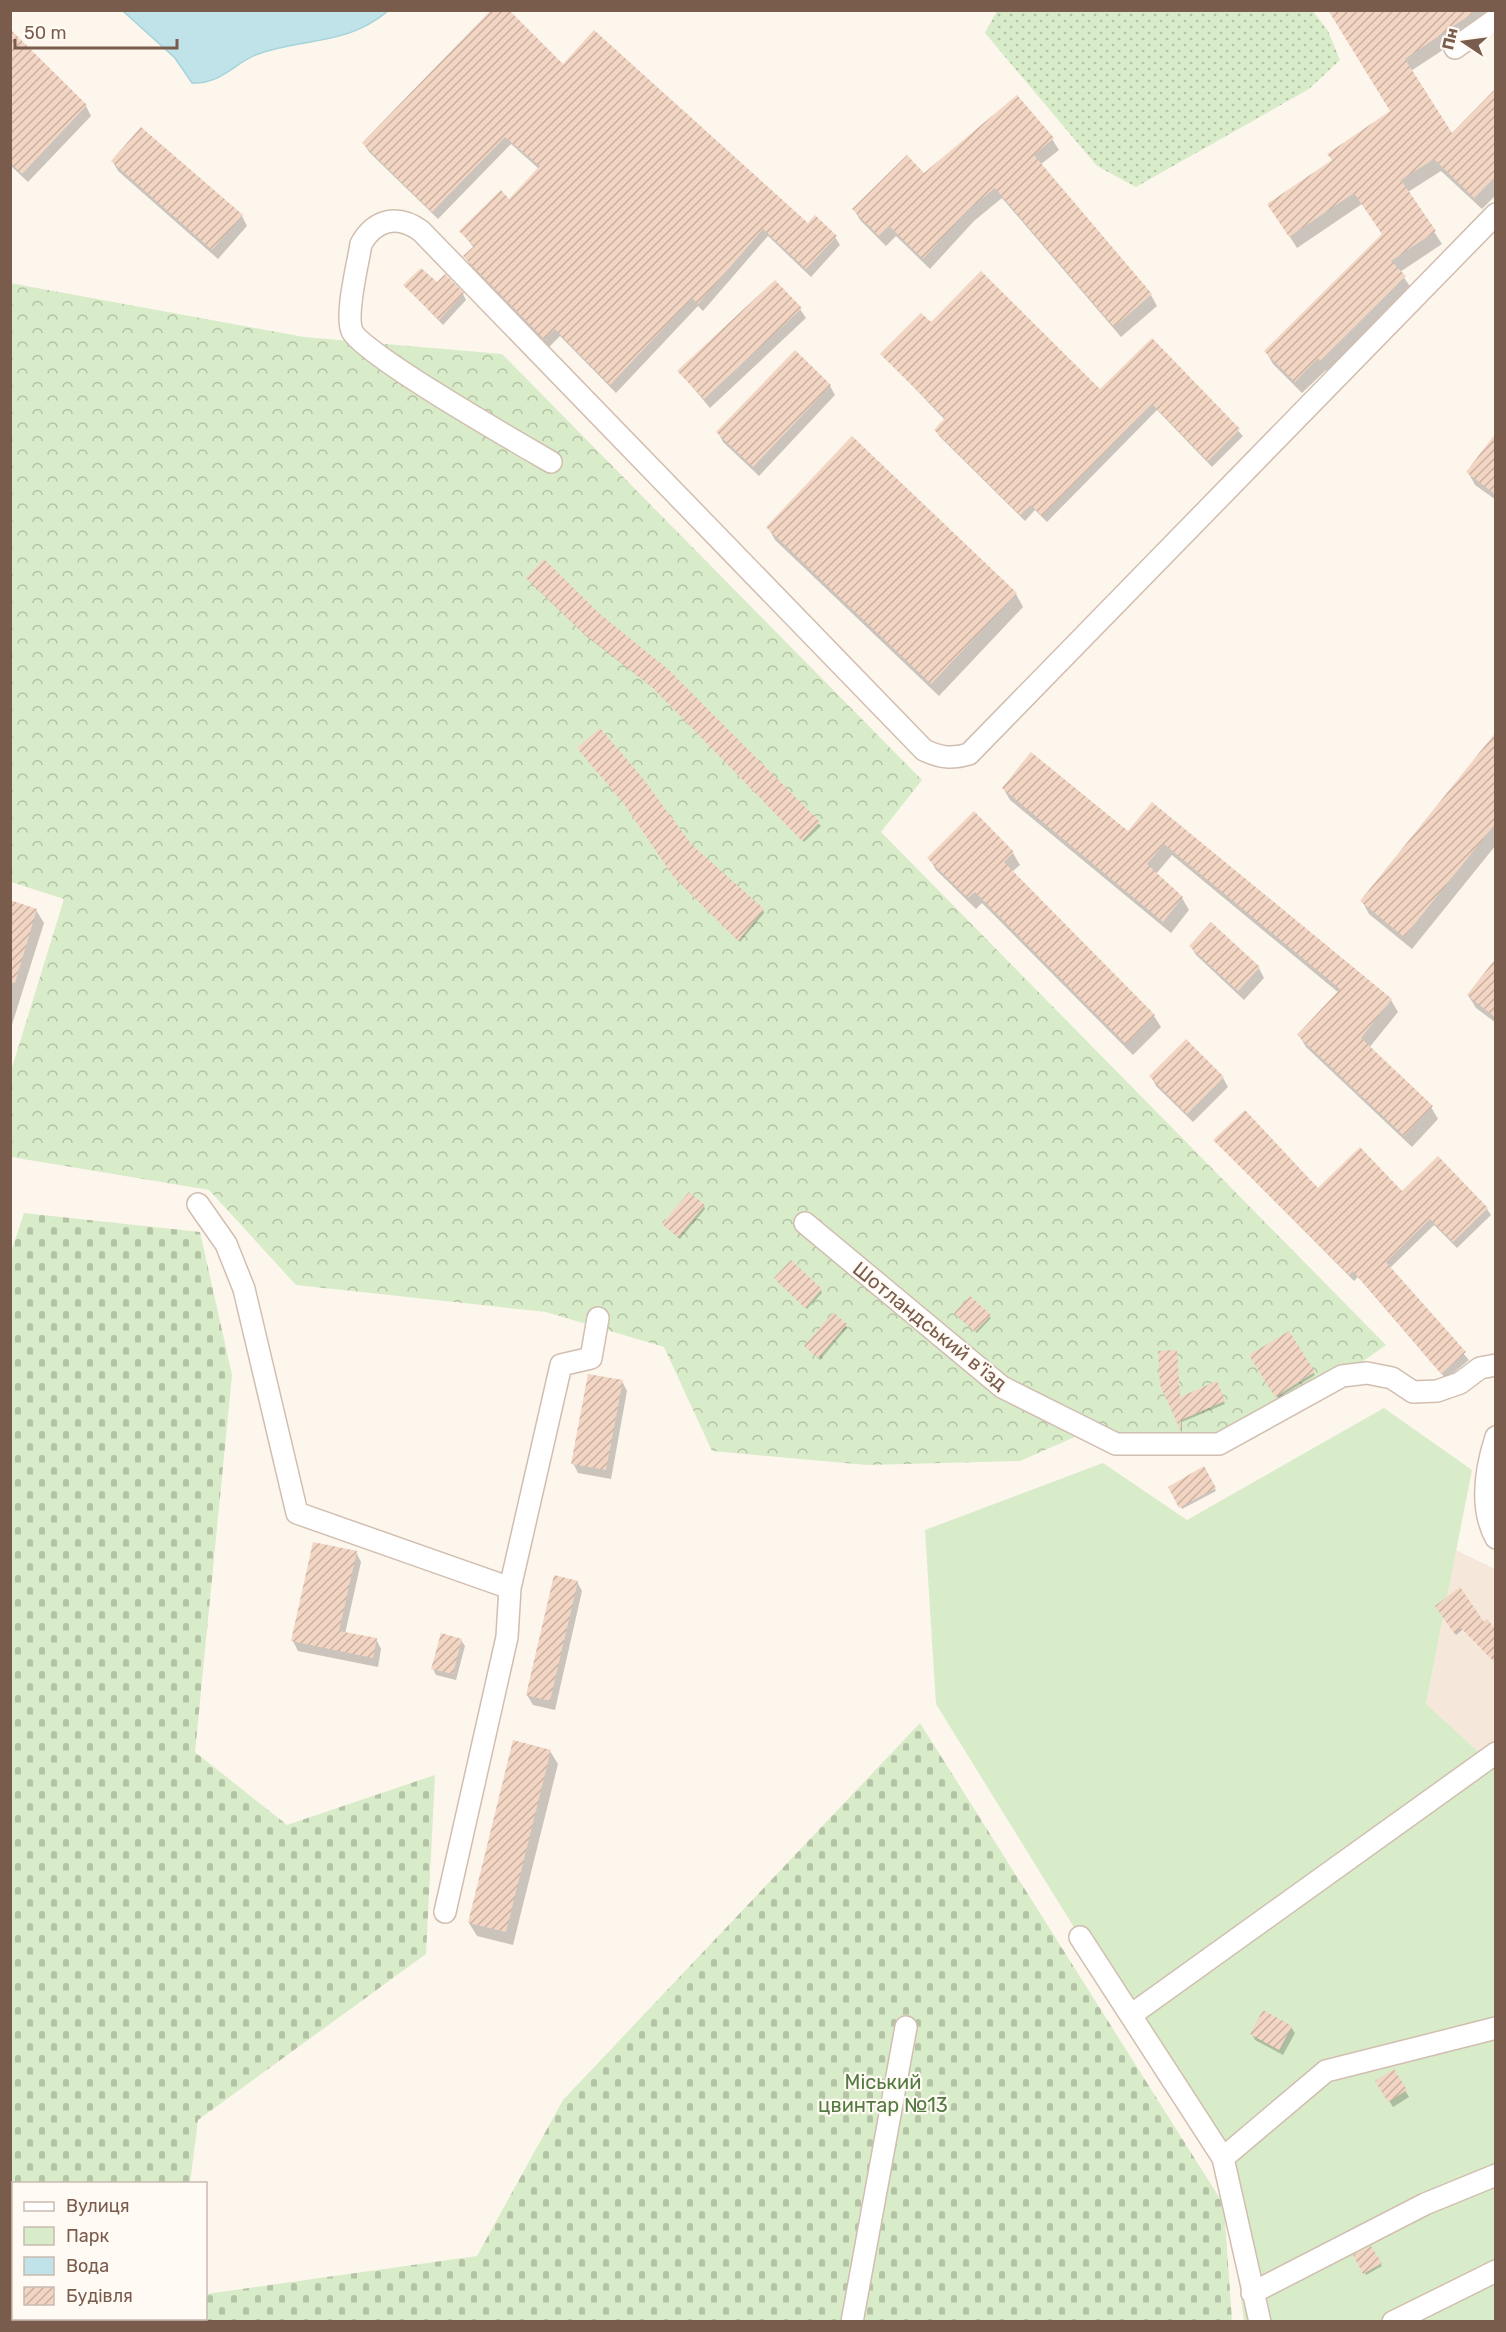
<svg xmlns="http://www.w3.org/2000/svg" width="1506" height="2332" viewBox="0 0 1506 2332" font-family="Rubik,sans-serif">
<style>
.residential{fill:#f5e8da}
.grass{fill:url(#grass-dots)}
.forest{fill:url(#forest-crowns)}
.cemetery{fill:url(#cemetery-stones)}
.green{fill:#d8ecc9}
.water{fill:#bfe3e8;stroke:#a5d3da;stroke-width:1.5}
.shadow{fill:#0003}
.building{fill:url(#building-hatch)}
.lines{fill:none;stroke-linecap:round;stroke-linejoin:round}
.minor-casing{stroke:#d1beb0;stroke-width:24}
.minor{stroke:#fff;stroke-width:21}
.labels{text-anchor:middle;stroke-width:4.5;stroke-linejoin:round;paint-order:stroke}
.street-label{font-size:20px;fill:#7a5c4d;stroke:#fffaf3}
.park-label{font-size:20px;fill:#537a41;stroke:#fffaf3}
</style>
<defs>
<pattern id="grass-dots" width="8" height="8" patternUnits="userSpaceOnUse" patternTransform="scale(1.5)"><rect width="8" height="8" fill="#d8ecc9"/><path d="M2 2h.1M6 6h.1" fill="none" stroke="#b4c2a5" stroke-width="1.8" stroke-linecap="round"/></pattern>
<pattern id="forest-crowns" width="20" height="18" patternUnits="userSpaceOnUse" patternTransform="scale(1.5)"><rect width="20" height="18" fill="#d8ecc9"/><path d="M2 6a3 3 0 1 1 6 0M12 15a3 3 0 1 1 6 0" fill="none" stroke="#b4c2a5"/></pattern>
<pattern id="cemetery-stones" width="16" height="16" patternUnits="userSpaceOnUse" patternTransform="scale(1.5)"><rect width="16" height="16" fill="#d8ecc9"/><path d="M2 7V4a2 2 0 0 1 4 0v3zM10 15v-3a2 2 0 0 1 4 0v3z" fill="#b4c2a5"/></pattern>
<pattern id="building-hatch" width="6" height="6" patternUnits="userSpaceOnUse" patternTransform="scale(1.5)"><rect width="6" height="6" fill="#f3d5c3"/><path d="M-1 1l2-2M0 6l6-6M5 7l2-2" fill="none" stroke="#cab0a1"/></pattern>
</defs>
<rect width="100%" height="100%" fill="#fdf6ec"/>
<path class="residential" d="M1456 1550 1495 1569V1767L1426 1705Z"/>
<path class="grass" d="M997 11H1313L1328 31 1340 60 1309 89 1136 187 1097 166 985 33Z"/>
<path class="forest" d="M10 283 304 337 502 354 922 780 881 832 1386 1345 1254 1439 1075 1437 1020 1461 867 1465 712 1451 664 1347 546 1312 296 1285 209 1190 11 1157V1071L64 899 11 882Z"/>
<path class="cemetery" d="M24 1213 200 1232 232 1375 195 1752 287 1825 435 1775 426 1954 198 2120 190 2183 14 2184V2318H206V2294L477 2256 563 2100 920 1723 1224 2205 1232 2321 11 2322 10 1255Z"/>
<path class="green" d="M1384 1408 1472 1470 1426 1704 1495 1767V2321H1244L1223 2158 1080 1937 936 1704 925 1530 1103 1463 1187 1520Z"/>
<path class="water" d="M123 11H388C346 46 306 37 258 54 234 63 220 85 192 83L175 58Z"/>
<path class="shadow" d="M1329 10H1496V15L1411 71 1452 136 1496 90V195L1482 209 1441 171 1408 192 1442 244 1400 272 1412 289 1328 372 1326 370 1302 393 1273 364 1266 352 1383 235 1362 204 1297 248 1276 215 1391 111Z
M10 32 86 106 91 116 28 182 10 165Z
M564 66 808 225 835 237 840 245 811 277 768 236 703 311 698 306 616 393 560 336 549 347 470 265 465 256 474 248 461 231 509 202 539 169 511 144 438 219 369 152 364 144Z
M141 129 242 216 247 226 218 259 118 171 113 162Z
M1052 139 1059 150 1040 165 1151 295 1157 306 1121 337 1002 198 974 221 930 269 896 236 886 246 860 220 854 209 924 176Z
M437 284 463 294 466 300 443 325 405 286Z
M800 309 806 318 710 408 679 371Z
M931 324 1100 391 1152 341 1243 436 1212 467 1157 410 1047 522 1035 510 1025 521 939 436 936 430 945 420 882 354Z
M830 386 835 395 759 476 723 442 718 432Z
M1496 435V500L1475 485 1468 472Z
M768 527 1016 594 1023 607 939 696 775 540Z
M529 581 600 616 668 671 821 826 804 842 656 690 586 636Z
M1496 735V845L1412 949 1369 914 1362 901Z
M1003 788 1128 834 1153 804 1391 1000 1398 1012 1369 1048 1431 1107 1438 1119 1412 1147 1306 1047 1299 1035 1339 993 1172 855 1156 874 1182 898 1189 910 1171 933 1010 800Z
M974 813 1013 853 1020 865 1012 872 1154 1016 1161 1027 1133 1055 982 903 976 909 936 870 929 858Z
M676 879 763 910 764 913 740 942Z
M10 902 36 910 44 923 10 1031Z
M1191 946 1259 968 1264 978 1244 1000 1196 955Z
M1496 961V1023L1476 1008 1468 995Z
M1151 1076 1223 1078 1228 1087 1193 1122 1156 1086Z
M1215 1141 1318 1190 1487 1209 1491 1215 1457 1248 1434 1225 1390 1268 1469 1360 1446 1379 1358 1277 1354 1281Z
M704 1206 705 1209 680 1239 664 1225Z
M777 1281 821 1290 822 1293 807 1309Z
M957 1316H989L991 1318 977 1333Z
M846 1325 847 1328 820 1360 806 1347Z
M1288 1333 1315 1375 1278 1398 1251 1356Z
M1176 1351 1180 1398 1217 1386 1225 1404 1182 1422V1433L1161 1385Z
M622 1381 627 1391 611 1479 578 1473 573 1463Z
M1204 1468 1216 1491 1182 1509 1170 1487Z
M356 1552 361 1562 345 1634 376 1639 381 1649 378 1667 298 1651 293 1641Z
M577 1582 582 1591 555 1710 533 1705 527 1695Z
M1437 1607 1463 1629 1456 1635Z
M461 1640 465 1646 456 1680 436 1675 433 1669Z
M550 1751 558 1764 513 1945 477 1936 469 1923Z
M1291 2027 1295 2033 1283 2055 1255 2040 1252 2034Z
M1394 2072 1409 2097 1393 2107 1377 2082Z
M1371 2248 1382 2266 1366 2275 1355 2256Z"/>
<path class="building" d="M491 10H509L563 64 594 30 808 223 815 215 837 236 806 269 763 229 698 304 692 298 610 385 555 329 544 339 463 256 474 246 459 231 501 190 509 199 540 166 505 137 432 212 362 143Z
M1328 10H1477L1405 59 1452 133 1496 88V176L1474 198 1434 159 1401 180 1436 231 1391 261 1406 276 1320 361 1318 358 1295 382 1264 351 1382 234 1354 193 1289 237 1267 204 1332 160 1327 154 1390 111Z
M10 29 87 105 22 174 10 162Z
M1017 95 1054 138 1034 155 1152 294 1114 327 995 188 968 210 923 259 889 226 879 236 852 209 907 155 924 173Z
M141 127 243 215 212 250 111 161Z
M421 268 437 282 445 274 464 293 439 320 403 285Z
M981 271 1100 389 1152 338 1240 429 1208 461 1152 404 1042 516 1031 505 1020 515 934 430 945 418 880 354 921 313 931 322Z
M775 280 802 308 704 399 677 371Z
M795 350 831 385 753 467 716 432Z
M1496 433V495L1466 472Z
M852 436 1017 593 931 684 766 527Z
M544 559 601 615 669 670 820 822 802 841 653 688 583 633 526 578Z
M600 728 641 776 692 845 764 909 738 941 673 876 624 804 577 748Z
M1496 732V823L1404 937 1360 901Z
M1031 752 1128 831 1152 802 1392 999 1361 1038 1433 1106 1404 1136 1297 1035 1340 989 1164 844 1147 864 1183 897 1163 922 1002 788Z
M974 811 1014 852 1004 862 1155 1015 1126 1044 975 892 968 898 927 858Z
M10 900 37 909 15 983 10 982Z
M1211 922 1260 967 1238 991 1189 946Z
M1496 958V1018L1467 995Z
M1186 1039 1224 1077 1187 1114 1149 1076Z
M1245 1110 1318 1188 1360 1147 1402 1191 1438 1156 1488 1208 1453 1242 1430 1219 1386 1262 1466 1352 1441 1374 1353 1271 1349 1275 1213 1140Z
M689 1192 705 1205 678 1237 662 1224Z
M791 1260 822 1289 805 1308 774 1278Z
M970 1296 991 1315 975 1332 954 1313Z
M833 1313 847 1324 818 1358 804 1346Z
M1289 1331 1315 1372 1275 1397 1249 1355Z
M1177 1350 1180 1397 1217 1381 1225 1401 1181 1420V1431L1160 1385 1158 1351Z
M588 1374 623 1380 606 1470 571 1464Z
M1204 1466 1216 1488 1179 1508 1168 1487Z
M313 1542 357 1551 339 1631 377 1638 373 1658 291 1641Z
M554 1575 578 1581 550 1701 526 1695Z
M1460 1587 1484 1622 1487 1619 1496 1630V1664L1461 1628 1454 1633 1435 1606Z
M441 1633 462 1639 453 1674 431 1669Z
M513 1740 551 1750 506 1932 468 1923Z
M1263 2010 1292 2026 1279 2050 1250 2034Z
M1394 2069 1407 2090 1388 2102 1375 2081Z
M1371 2246 1382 2263 1363 2274 1353 2255Z"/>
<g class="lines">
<defs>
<path id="minor" d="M1455 48 1496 19
M551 462C520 444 361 353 352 331 345 313 358 264 361 244 375 219 398 214 421 231L924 750C941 758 952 759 969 754L1496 214
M198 1204 226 1244 244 1289 297 1513 510 1588
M805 1223 1002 1387 1116 1444H1219L1342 1376 1367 1373 1392 1378 1413 1392 1437 1391 1460 1383 1480 1368 1496 1365
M1496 1437C1486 1468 1479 1507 1496 1538
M445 1912 507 1637 510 1588 561 1365 591 1358 598 1318
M1080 1937 1223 2158 1260 2322
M1131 2015 1496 1753
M1223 2158 1326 2071 1496 2028
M1252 2293 1425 2204 1496 2175
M852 2322 906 2027
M1393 2322 1496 2271"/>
</defs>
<use href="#minor" class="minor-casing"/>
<use href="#minor" class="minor"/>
</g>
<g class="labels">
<g class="street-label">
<text transform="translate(930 1326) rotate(39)" y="7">Шотландський в'їзд</text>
</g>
<g class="park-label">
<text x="883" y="2089">Міський<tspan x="883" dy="23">цвинтар №13</tspan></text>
</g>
</g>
<rect width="1506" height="2332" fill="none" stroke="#7a5c4d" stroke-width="24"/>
<rect x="12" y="2182" width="195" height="138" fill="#fffaf3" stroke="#cabbb1" stroke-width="1.5"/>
<rect x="24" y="2202" width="30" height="9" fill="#ffffff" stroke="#cabbb1" stroke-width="1.5"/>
<text x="66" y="2212" font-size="18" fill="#7a5c4d">Вулиця</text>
<rect x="24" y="2227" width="30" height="18" fill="#d8ecc9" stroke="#cabbb1" stroke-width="1.5"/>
<text x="66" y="2242" font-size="18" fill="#7a5c4d">Парк</text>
<rect x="24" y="2257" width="30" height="18" fill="#bfe3e8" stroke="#cabbb1" stroke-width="1.5"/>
<text x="66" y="2272" font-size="18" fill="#7a5c4d">Вода</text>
<rect x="24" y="2287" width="30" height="18" fill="url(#building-hatch)" stroke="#cabbb1" stroke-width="1.5"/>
<text x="66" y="2302" font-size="18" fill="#7a5c4d">Будівля</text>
<g transform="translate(1464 42) rotate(283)" stroke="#fffaf3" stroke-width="4.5" paint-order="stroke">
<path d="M0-4.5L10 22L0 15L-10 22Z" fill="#7a5c4d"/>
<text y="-9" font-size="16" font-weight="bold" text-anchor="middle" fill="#7a5c4d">Пн</text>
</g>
<path d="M15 39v9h162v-9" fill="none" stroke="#7a5c4d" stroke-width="3"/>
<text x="24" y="39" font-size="18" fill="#7a5c4d" stroke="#fffaf3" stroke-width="4.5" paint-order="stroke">50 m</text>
</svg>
